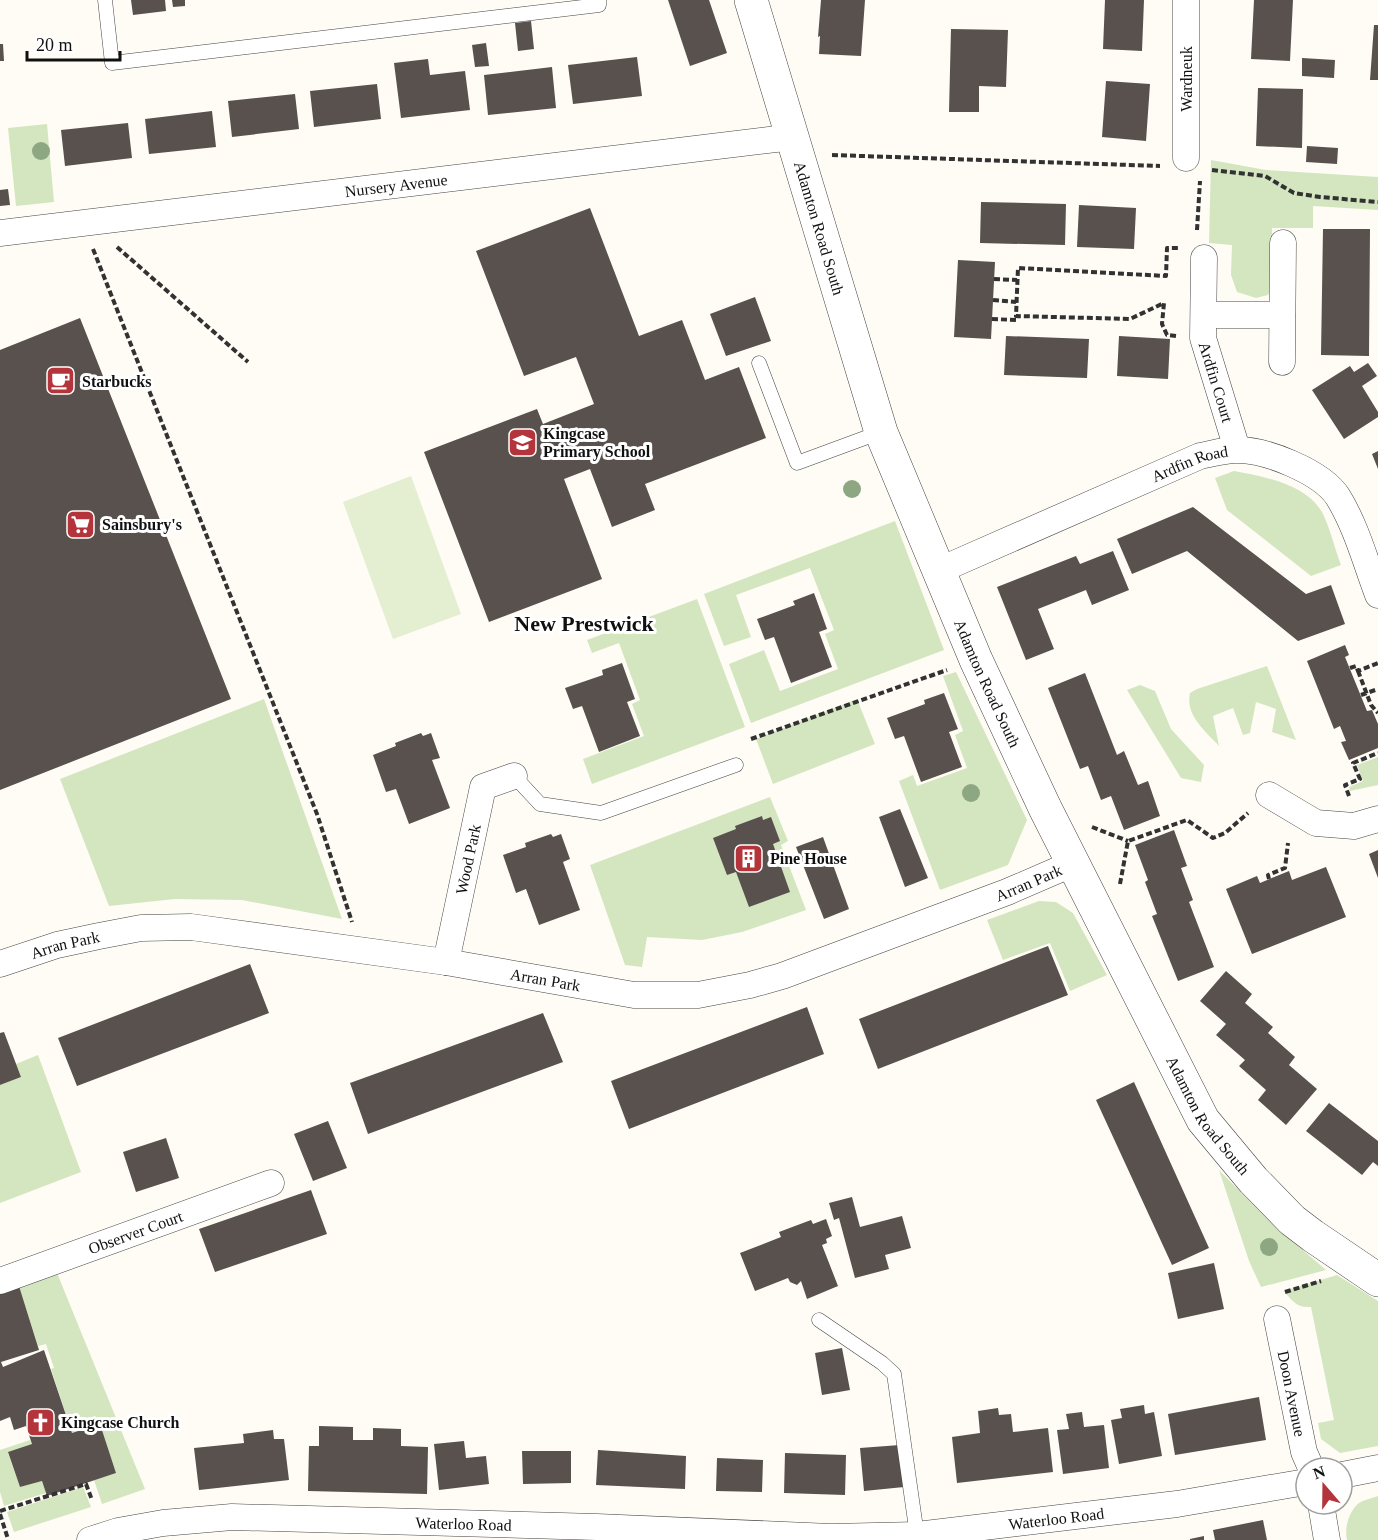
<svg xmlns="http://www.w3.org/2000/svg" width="1378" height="1540" viewBox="0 0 1378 1540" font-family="'Times New Roman',serif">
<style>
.green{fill:#d4e6c0}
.pitch{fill:#e4eed1}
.building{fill:#58514d}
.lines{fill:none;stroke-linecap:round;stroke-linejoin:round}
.service-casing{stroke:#434343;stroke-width:15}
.minor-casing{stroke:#434343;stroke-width:27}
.tertiary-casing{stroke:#434343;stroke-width:34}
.path{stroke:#323232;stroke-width:4;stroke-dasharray:6 3;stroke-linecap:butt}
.service{stroke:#fff;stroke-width:14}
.minor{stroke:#fff;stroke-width:26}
.tertiary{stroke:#fff;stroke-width:33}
.tree{fill:#8ea783}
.labels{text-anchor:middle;stroke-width:6;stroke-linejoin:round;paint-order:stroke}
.street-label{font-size:16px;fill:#101010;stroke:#fff}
.poi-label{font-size:16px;font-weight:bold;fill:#101010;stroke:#fff;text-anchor:start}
.district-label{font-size:22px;font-weight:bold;fill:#101010;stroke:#fff}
</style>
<rect width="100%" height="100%" fill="#fefcf4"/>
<path class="green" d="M47 124 54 202 16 206 8 128Z
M1211 160 1266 170 1378 177V210L1313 206V228H1272L1274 285 1268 295 1256 298 1237 292 1231 275 1232 245 1209 243Z
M1234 471C1265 477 1309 484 1324 516 1331 532 1335 549 1341 565L1311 576 1227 510 1215 478Z
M895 521 944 650 751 723 729 664 764 650 780 691 838 669 825 634 834 630 810 568 736 595 751 637 724 646 704 594Z
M697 599 745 727 592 784 583 759 644 736 632 704 640 700 619 643 592 653 587 640Z
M1267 666 1296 740 1272 732 1276 709 1256 702 1250 733 1243 735 1233 708 1213 716 1219 746C1205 731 1185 715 1190 693L1197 689Z
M956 672 1027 820 1008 865 940 890 899 781 913 775 917 786 967 768 955 735 963 731 943 676Z
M1140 685 1155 691 1171 729 1204 765 1201 782 1181 778 1127 690Z
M264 699 342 919 242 900 175 899 109 906 60 779Z
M857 699 875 744 773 784 756 739Z
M1378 757V785L1350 791 1349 787 1363 781 1357 765Z
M770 797 788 841 781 845 806 910 742 932 702 940 647 937 642 967 625 965 590 865Z
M1039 901 1056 902 1073 913 1107 975 1070 991 1050 943 1003 960 987 920Z
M38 1055 81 1172 0 1203V1085L21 1077 16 1064Z
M1219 1170 1268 1220 1326 1270 1261 1287 1249 1261Z
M57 1273 145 1489 102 1504 94 1480 116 1473 100 1424 72 1433 51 1369 54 1368 46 1344 38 1346 19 1286Z
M1337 1275 1378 1301V1446L1340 1453 1321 1439 1318 1423 1334 1420 1311 1307C1297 1308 1292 1301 1284 1291Z
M30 1440 32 1444 8 1453 20 1487 42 1481 46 1493 4 1506 0 1492V1450Z
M83 1487 91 1507 14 1532 7 1512Z
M1378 1496V1540H1347C1344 1528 1349 1511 1359 1503 1363 1500 1373 1498 1378 1496Z"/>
<path class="pitch" d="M411 476 461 614 393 639 343 502Z"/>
<path class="building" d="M131 0H165L166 11 133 15Z
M172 0H185V6L173 7Z
M668 0H709L727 53 690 66Z
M821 0H865L861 56 819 54 820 36 818 37Z
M1105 0H1144L1142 51 1103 49Z
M1254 0H1293L1290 61 1251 59Z
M531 21 534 49 518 51 515 23Z
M1374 25H1378V80H1370Z
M951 29 1008 30 1006 87 979 86V112H949Z
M486 43 489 66 475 67 472 45Z
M0 44H3L4 61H0Z
M637 57 642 96 573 104 568 65Z
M1302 58 1335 60 1334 78 1302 76Z
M428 59 430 75 465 71 470 110 401 118 394 63Z
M552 67 556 108 488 115 484 75Z
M1106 81 1150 84 1146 141 1102 137Z
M377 84 381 119 314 127 310 91Z
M1258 88 1303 89 1302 148 1256 146Z
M295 94 299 129 232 137 228 101Z
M212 111 216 147 149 154 145 119Z
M128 123 132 158 65 166 61 130Z
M1307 146 1338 148 1337 164 1306 162Z
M8 189 10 205 0 206V190Z
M981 202 1066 204 1065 245 980 243Z
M1079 205 1136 208 1134 249 1077 247Z
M590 208 639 336 682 320 705 380 739 367 766 438 645 484 655 510 612 527 590 469 564 479 602 579 489 622 424 452 537 409 543 424 594 404 576 357 524 376 476 251Z
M1323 229H1370L1369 356 1321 355Z
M958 260 995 262 991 339 954 337Z
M755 297 771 341 726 356 710 314Z
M80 318 231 699 0 790V350Z
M1006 336 1089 339 1087 378 1004 375Z
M1119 336 1170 339 1168 379 1117 376Z
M1368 363 1377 376 1362 386 1378 412V417L1344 439 1312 390 1350 366 1354 372Z
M1378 451V469L1372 454Z
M1193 507 1306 594 1331 585 1345 624 1298 641 1187 551 1132 574 1117 539Z
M1113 551 1129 590 1092 605 1086 590 1038 609 1054 649 1026 660 997 587 1076 556 1080 564Z
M814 593 827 629 819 632 832 667 791 683 774 637 765 640 757 619 795 605 793 601Z
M1345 645 1349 655 1345 657 1367 711 1372 710 1378 724V748L1349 760 1341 742 1346 741 1340 726 1334 729 1307 661Z
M622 663 635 699 627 702 640 736 599 752 582 706 573 709 565 688 603 675 602 670Z
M1085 673 1117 755 1124 751 1138 785 1148 781 1160 816 1124 830 1111 796 1101 800 1088 766 1080 769 1048 688Z
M944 693 958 729 949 732 962 767 921 782 904 736 895 739 887 718 925 704 924 700Z
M421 733 423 736 431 733 440 758 432 760 450 808 409 824 396 789 386 792 373 755 396 746 395 743Z
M900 809 928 878 905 887 879 817Z
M762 816 763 820 771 817 780 841 773 844 790 892 749 907 736 872 727 875 713 838 736 829 735 826Z
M1174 830 1187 866 1181 868 1193 900 1189 902 1214 967 1178 981 1152 916 1157 914 1145 882 1148 880 1135 845Z
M551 834 553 837 561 834 570 859 563 862 580 910 539 925 526 889 516 893 503 855 526 847 525 843Z
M823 837 849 909 824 919 796 847Z
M1378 850V878L1369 854Z
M1326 867 1346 917 1252 954 1226 889 1257 876 1260 883 1289 871 1292 880Z
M1048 946 1068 995 878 1069 859 1019Z
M250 964 269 1013 77 1086 58 1038Z
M1226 971 1252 994 1245 1003 1273 1027 1268 1033 1295 1057 1289 1065 1317 1089 1286 1125 1258 1100 1266 1090 1239 1066 1245 1060 1216 1035 1226 1024 1200 1001Z
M807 1007 824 1054 629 1129 611 1081Z
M543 1013 563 1062 368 1134 350 1083Z
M4 1032 21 1077 0 1085V1033Z
M1134 1082 1209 1248 1172 1265 1096 1100Z
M1329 1103 1378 1141V1166L1373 1162 1362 1175 1306 1131Z
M328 1121 347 1168 313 1181 294 1134Z
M166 1138 179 1178 136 1192 123 1152Z
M311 1190 327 1234 215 1272 199 1229Z
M852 1197 860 1227 902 1216 911 1248 885 1255 889 1269 855 1278 839 1218 834 1220 829 1203Z
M826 1219 832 1236 826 1239 827 1243 822 1245 838 1286 807 1299 801 1281 797 1285 790 1282 788 1278 755 1291 740 1253 781 1237 779 1232 811 1220 813 1224Z
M1214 1263 1224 1309 1178 1319 1168 1273Z
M19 1286 39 1350 1 1362 3 1367 44 1350 72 1433 100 1424 116 1473 47 1496 42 1481 20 1487 8 1452 32 1444 26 1426 14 1430 10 1417 0 1421V1292Z
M842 1348 850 1390 822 1395 815 1353Z
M1259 1397 1266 1440 1175 1455 1168 1414Z
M1144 1405 1145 1414 1154 1412 1162 1456 1119 1464 1111 1420 1122 1418 1120 1409Z
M998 1408 999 1415 1011 1414 1013 1432 1048 1428 1053 1472 957 1483 952 1437 980 1433 978 1411Z
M1082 1412 1084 1427 1104 1425 1109 1468 1063 1474 1057 1430 1069 1429 1066 1414Z
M319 1426 353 1427V1440H373V1428L401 1429V1446L428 1447 427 1494 308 1491 309 1446H319Z
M273 1430 274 1439H284L289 1480 199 1490 194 1448 244 1443 243 1434Z
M464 1441 466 1458 486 1456 489 1484 439 1490 434 1444Z
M900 1445 904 1487 864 1491 860 1448Z
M598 1450 686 1456 685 1489 596 1485Z
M522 1451H571V1483L523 1484Z
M785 1453 846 1455 845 1495 784 1493Z
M717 1458 763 1460 762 1492 716 1491Z
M1263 1520 1267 1540H1215L1213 1530Z
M1204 1536V1540H1190V1539Z"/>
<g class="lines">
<defs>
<path id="service" d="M105 0 112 63 599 5V0
M759 363 797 463 881 432
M514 776 540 804 601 813 736 765
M819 1320 882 1363 894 1374 917 1535"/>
<g id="minor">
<path d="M1186 0V158"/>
<path id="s1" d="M0 233 793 137"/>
<path id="s2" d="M1204 258 1203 338 1237 449"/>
<path d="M1204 315H1282"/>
<path d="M1282 362 1283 243"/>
<path id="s3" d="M940 570 1200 456C1211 454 1224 450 1236 450 1265 449 1322 472 1338 497 1356 526 1366 563 1378 595"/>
<path d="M1269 795 1316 823 1354 826 1378 819"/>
<path id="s4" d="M446 962 483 787 514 776"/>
<path id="s5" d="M0 964 57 945 99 936 141 928 191 927 446 962 634 995H698L750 985 782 976 1007 892 1074 863"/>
<path id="s6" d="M0 1281 271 1183"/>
<path id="s7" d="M1277 1319 1304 1452 1311 1468"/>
<path d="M1342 1475 1378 1468"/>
<path d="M1321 1504 1327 1540"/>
<path id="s8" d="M90 1540 118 1531 163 1523 232 1517 597 1527 831 1537 917 1535 1177 1504 1306 1482"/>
</g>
<g id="tertiary">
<path id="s9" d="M751 0 881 432 976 660 1045 808 1203 1120 1253 1180 1292 1220 1313 1236 1378 1280"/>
</g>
</defs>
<use href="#service" class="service-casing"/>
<use href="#minor" class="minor-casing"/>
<use href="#tertiary" class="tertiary-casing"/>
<path class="path" d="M832 155 1160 166
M1212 170 1265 176 1294 193 1320 197 1378 202
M1197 230 1200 181
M117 247 248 362
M93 249 317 814 352 922
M994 279 1017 280
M993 300 1016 302
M992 319 1016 320V316
M1176 336 1167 335 1162 324 1164 303 1130 319 1016 316 1018 268 1166 276 1167 248H1180
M1350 668 1356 666 1358 671 1378 663
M1358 671 1371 705 1378 713
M1361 695 1378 689
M751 739 947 670
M1349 796 1345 785 1360 779 1353 763 1378 753
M1092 827 1128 841
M1269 879 1268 875 1285 868 1288 843
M1120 884 1128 841 1187 820 1213 838 1225 833 1248 813
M1285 1292 1321 1281
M0 1511 86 1484 92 1500
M0 1514 8 1539"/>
<use href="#service" class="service"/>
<use href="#minor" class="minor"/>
<use href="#tertiary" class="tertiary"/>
</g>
<g class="tree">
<circle cx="41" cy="151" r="9"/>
<circle cx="852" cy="489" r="9"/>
<circle cx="971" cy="793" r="9"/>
<circle cx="1269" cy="1247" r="9"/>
</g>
<defs>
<symbol id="cafe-square" viewBox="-11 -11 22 22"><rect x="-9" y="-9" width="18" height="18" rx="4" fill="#b3343b" stroke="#fff"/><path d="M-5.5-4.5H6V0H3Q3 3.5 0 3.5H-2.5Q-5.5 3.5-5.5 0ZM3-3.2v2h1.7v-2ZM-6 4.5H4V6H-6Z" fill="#fff"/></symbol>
<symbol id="school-square" viewBox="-11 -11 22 22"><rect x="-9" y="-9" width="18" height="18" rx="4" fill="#b3343b" stroke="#fff"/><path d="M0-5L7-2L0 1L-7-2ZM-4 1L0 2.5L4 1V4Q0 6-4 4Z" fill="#fff"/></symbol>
<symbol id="supermarket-square" viewBox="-11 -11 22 22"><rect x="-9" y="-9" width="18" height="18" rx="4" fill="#b3343b" stroke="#fff"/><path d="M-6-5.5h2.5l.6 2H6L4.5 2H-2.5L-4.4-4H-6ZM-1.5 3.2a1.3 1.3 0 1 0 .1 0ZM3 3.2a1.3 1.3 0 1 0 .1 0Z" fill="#fff"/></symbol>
<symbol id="building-square" viewBox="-11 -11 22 22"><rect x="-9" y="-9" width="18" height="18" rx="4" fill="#b3343b" stroke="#fff"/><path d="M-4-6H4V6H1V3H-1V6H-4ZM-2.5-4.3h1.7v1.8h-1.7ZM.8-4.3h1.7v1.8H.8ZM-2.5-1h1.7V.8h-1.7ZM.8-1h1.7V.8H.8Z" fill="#fff"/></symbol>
<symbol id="church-square" viewBox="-11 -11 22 22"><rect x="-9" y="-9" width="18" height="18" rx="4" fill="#b3343b" stroke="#fff"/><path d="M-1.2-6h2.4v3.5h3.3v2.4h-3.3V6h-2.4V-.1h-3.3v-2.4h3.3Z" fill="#fff"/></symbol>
</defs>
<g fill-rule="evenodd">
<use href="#cafe-square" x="44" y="364" width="33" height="33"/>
<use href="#school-square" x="506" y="426" width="33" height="33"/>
<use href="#supermarket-square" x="64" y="508" width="33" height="33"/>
<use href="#building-square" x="732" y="842" width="33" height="33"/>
<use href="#church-square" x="24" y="1406" width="33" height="33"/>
</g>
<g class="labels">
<g class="street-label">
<text transform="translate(1186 79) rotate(-90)" y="6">Wardneuk</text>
<text dy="6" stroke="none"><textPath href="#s1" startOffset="399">Nursery Avenue</textPath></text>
<text dy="6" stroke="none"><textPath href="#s9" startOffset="238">Adamton Road South</textPath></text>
<text dy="6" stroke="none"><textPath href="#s2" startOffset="126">Ardfin Court</textPath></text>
<text dy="6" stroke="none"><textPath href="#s3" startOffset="272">Ardfin Road</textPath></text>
<text dy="6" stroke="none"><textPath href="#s9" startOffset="724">Adamton Road South</textPath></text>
<text dy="6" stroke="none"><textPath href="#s4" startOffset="105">Wood Park</textPath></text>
<text dy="6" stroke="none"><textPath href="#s5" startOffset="1058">Arran Park</textPath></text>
<text dy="6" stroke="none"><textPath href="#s5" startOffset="68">Arran Park</textPath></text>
<text dy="6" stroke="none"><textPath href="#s5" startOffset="554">Arran Park</textPath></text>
<text dy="6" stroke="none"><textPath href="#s9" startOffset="1210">Adamton Road South</textPath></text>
<text dy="6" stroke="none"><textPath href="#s6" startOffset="144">Observer Court</textPath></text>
<text dy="6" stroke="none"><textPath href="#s7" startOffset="76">Doon Avenue</textPath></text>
<text dy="6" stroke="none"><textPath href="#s8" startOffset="970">Waterloo Road</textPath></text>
<text dy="6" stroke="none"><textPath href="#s8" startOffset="376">Waterloo Road</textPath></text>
</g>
<g class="poi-label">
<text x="82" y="387">Starbucks</text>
<text x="543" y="439">Kingcase<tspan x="543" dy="18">Primary School</tspan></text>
<text x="102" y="530">Sainsbury's</text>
<text x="770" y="864">Pine House</text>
<text x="61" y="1428">Kingcase Church</text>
</g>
<g class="district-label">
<text x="584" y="631">New Prestwick</text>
</g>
</g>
<g transform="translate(1324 1486) rotate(340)"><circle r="28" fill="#ffffff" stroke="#9f9f9f" stroke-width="1.5"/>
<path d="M0-4.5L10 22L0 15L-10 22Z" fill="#b3343b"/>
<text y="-9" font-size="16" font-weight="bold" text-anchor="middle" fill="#101010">N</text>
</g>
<path d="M27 51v9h93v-9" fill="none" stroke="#101010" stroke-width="3"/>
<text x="36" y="51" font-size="18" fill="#101010" stroke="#ffffff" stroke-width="4.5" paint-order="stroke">20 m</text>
</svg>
